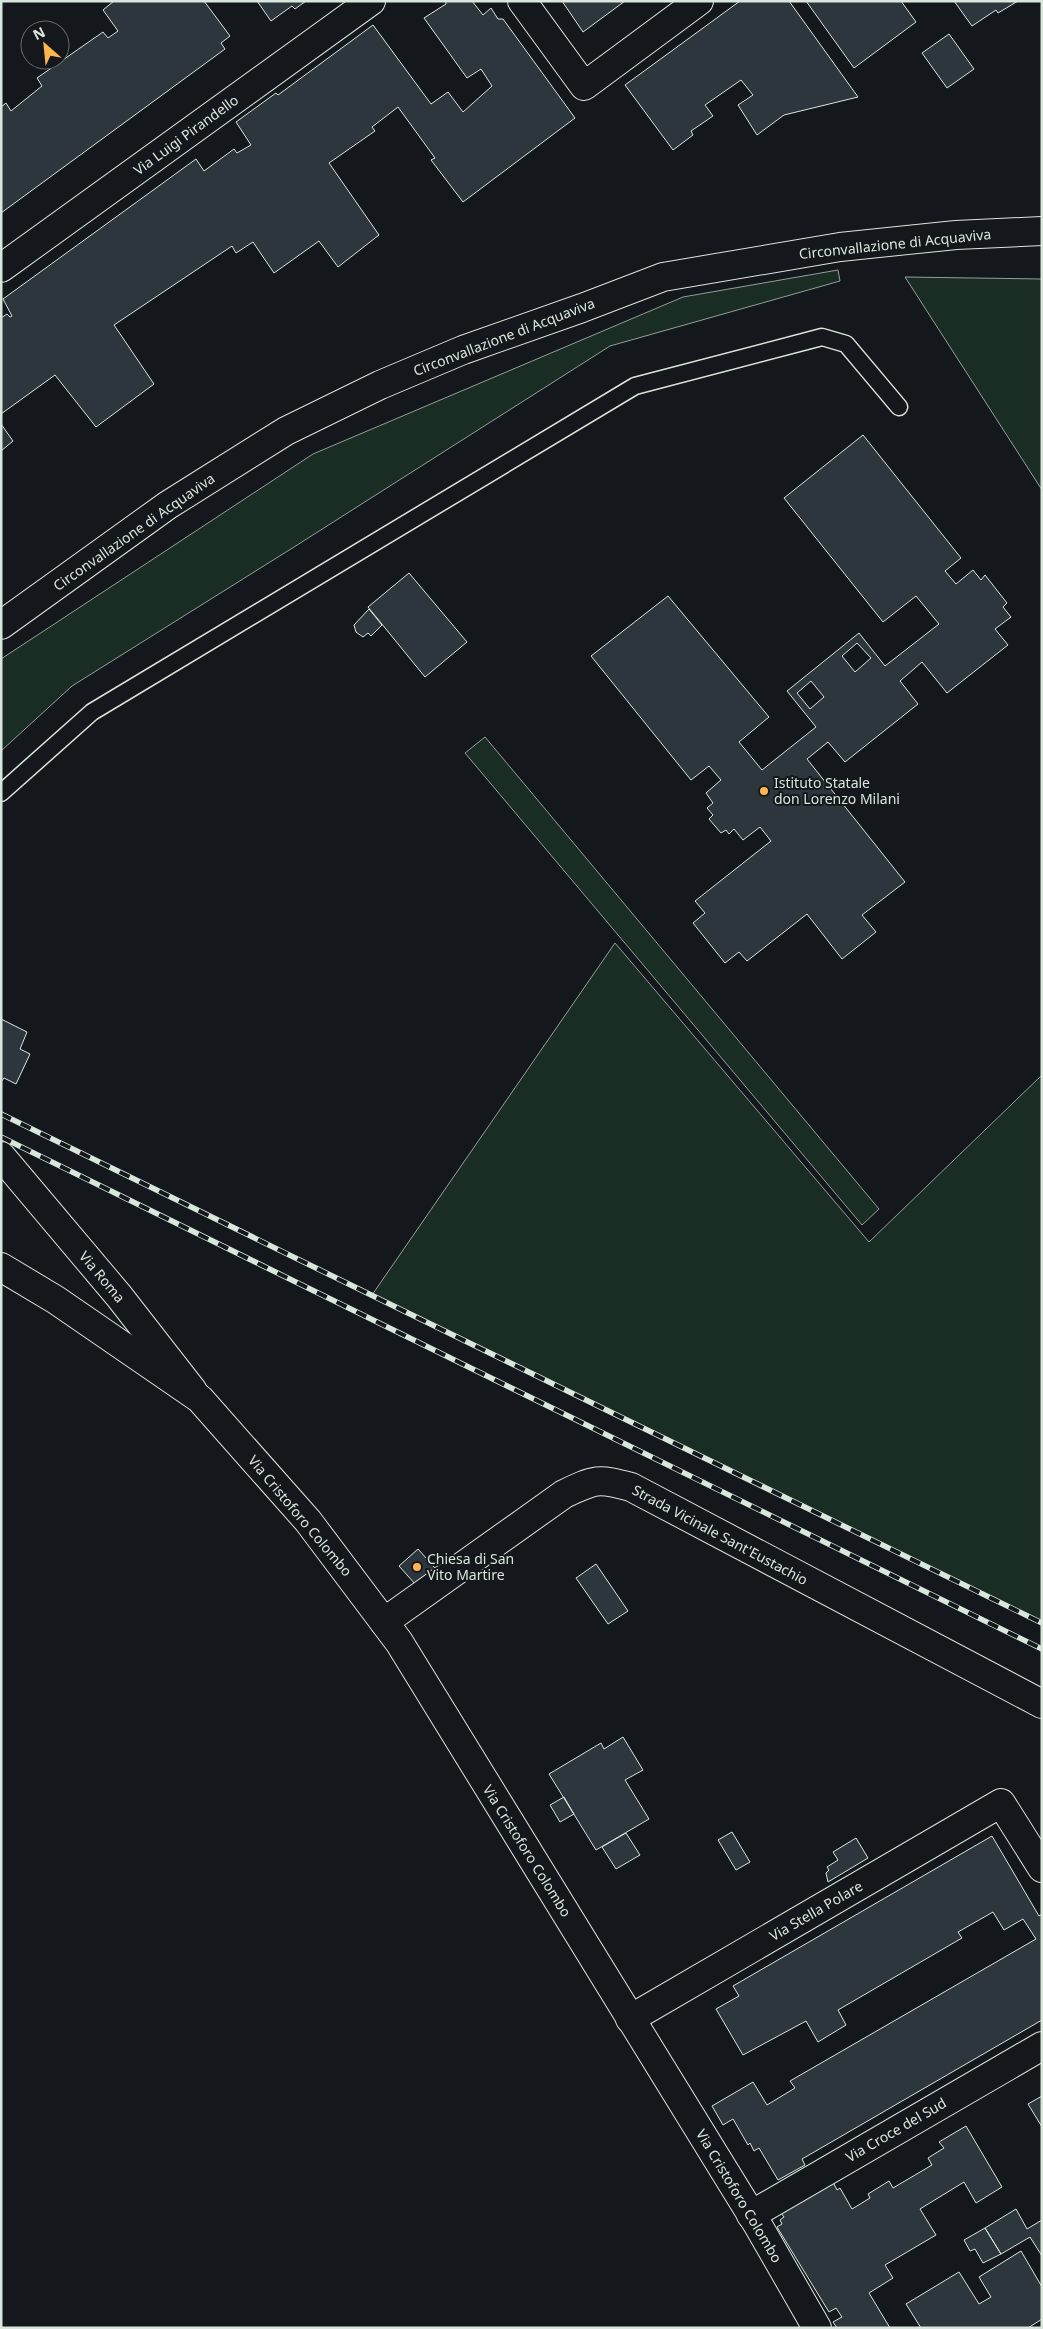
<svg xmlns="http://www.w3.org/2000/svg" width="1043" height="2329" viewBox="0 0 1043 2329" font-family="'Noto Sans',sans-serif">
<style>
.green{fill:#1a2d24;stroke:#939e99}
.building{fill:#2c363c;stroke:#d8e6dc;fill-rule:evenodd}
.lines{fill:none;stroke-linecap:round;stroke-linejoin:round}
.service-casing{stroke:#d8e6dc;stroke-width:19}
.minor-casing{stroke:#d8e6dc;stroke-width:30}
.tertiary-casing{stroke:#d8e6dc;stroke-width:30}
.secondary-casing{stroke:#d8e6dc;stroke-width:30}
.service{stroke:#14181c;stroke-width:16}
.minor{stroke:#14181c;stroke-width:28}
.tertiary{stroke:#14181c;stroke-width:28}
.secondary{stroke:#14181c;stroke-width:28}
.rail-casing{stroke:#d8e6dc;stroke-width:5.5}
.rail{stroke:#14181c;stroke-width:4;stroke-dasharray:11;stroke-linecap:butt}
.poi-dot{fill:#ffb74d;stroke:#14181c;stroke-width:2}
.labels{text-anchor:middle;stroke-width:4;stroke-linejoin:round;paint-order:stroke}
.street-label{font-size:14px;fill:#d8e6dc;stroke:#14181c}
.poi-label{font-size:14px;fill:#d8e6dc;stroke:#14181c;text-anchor:start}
</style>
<rect width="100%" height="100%" fill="#14181c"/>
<path class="green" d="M838 270 840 281 610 346 294 547 72 686 1 751V659L313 454 683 297Z
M905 277 1042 279V490Z
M485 737 879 1209 862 1225 465 753Z
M615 943 869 1242 1042 1075V1621L372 1295Z"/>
<path class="building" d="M114 1H204L230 36 221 43 225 49 1 213V107L6 103 11 111 42 86 37 78 103 32 108 38 118 31 103 10Z
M257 1H306L295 9 292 6 271 21Z
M446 1H472L483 15 491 8 498 19H503L575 118 463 202 431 160 435 158 398 107 372 127 375 131 329 163 379 235 338 267 319 241 274 273 253 242 236 253 232 246 114 325 154 384 96 427 55 375 1 414V318L7 314 10 317 12 316 3 299 196 159 204 171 234 149 237 153 251 145 236 122 276 93 278 95 373 25 431 104 448 92 463 112 492 86 481 69 467 78 424 18 446 4Z
M562 1H625L583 32Z
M740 1H789L858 97 784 115 757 135 738 105 753 95 741 80 705 105 713 116 691 131 693 135 673 150 625 85Z
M806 1H901L916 22 854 68Z
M954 1H1018L998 13 996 10 972 26Z
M949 34 974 69 947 88 922 53Z
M1 424 13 441 1 451Z
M863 435 961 558 945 571 956 584 973 570 981 580 985 575 1007 603 1003 607 1011 617 995 629 1008 645 947 693 922 662 900 681 918 704 845 762 828 742 807 759 905 882 862 915 876 932 842 959 807 914 747 961 739 952 725 963 693 923 705 913 695 901 771 841 760 827 743 840 734 829 729 834 726 830 721 833 709 819 713 815 707 808 713 803 706 793 721 780 709 766 691 780 591 656 668 596 769 717 739 742 762 770 816 727 787 691 859 633 885 666 939 624 916 596 883 622 784 498ZM857 643 871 658 855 672 842 656ZM811 681 824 697 810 709 797 693Z
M409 573 467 642 425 677 368 607Z
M369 609 382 625 371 636 368 633 363 637 356 632 354 625Z
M1 1019 27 1032 20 1049 30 1054 16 1084 4 1078 1 1082Z
M418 1549 435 1568 416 1585 399 1566Z
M596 1564 628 1611 608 1624 576 1578Z
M623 1737 643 1770 625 1780 649 1819 596 1850 549 1774 601 1743 604 1749Z
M564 1797 574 1814 560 1822 550 1805Z
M732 1832 750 1862 736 1870 718 1840Z
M626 1833 640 1855 616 1869 602 1847Z
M992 1836 1039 1916 1042 1914V2020L802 2159 805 2165 778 2180 759 2148 754 2151 750 2143 748 2145 733 2119 723 2125 712 2106 753 2082 767 2105 795 2088 790 2081 1036 1939 1023 1919 1004 1930 993 1912 958 1932 962 1938 838 2010 846 2025 818 2042 806 2021 743 2055 716 2009 739 1996 733 1986Z
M856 1838 868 1858 828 1882 826 1873 829 1870 827 1867 838 1860 833 1852Z
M1042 2096V2127L1028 2104Z
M966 2126 1002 2187 976 2203 964 2182 920 2209 936 2235 885 2265 893 2278 869 2293 890 2328H837L833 2322 842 2317 836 2308 829 2312 777 2227 782 2224 780 2220 784 2217 781 2213 833 2182 837 2190 840 2188 852 2209 870 2198 868 2194 889 2181 893 2188 932 2165 928 2158 944 2148 939 2142Z
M1016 2209 1027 2229 1042 2220V2256L1030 2237 1001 2254 985 2228Z
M985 2228 1001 2254 983 2263 975 2249 970 2251 964 2240Z
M1021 2251 1042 2287V2319L1028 2328H921L906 2304 959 2272 979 2304 991 2297 979 2277Z"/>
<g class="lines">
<defs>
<path id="service" d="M1 793 92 712 635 386 822 337 846 344 899 407"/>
<path id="minor" d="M522 1 584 86 699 1
M1 268 371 1
M384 1622 564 1494C595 1479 598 1478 631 1487L1042 1704
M630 2019 1001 1803 1042 1868
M751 2215 1042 2046"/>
<path id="tertiary" d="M1 1156 119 1296 193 1391"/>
<path id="secondary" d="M1 625 168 505 286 431 380 385 463 350 582 308 663 277 840 247 956 235 1042 231
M1 1267 56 1300 200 1399 308 1521 399 1642 759 2227 817 2328"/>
</defs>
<use href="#service" class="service-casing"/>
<use href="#minor" class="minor-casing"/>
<use href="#tertiary" class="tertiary-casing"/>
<use href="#secondary" class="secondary-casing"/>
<use href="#service" class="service"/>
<use href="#minor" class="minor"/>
<use href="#tertiary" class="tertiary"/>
<use href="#secondary" class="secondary"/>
<defs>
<path id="rail" d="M1 1114 1042 1623
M1 1137 1042 1649"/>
</defs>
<use href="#rail" class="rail-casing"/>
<use href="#rail" class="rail"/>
</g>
<g class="poi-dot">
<circle cx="764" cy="791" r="5"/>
<circle cx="417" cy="1567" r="5"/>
</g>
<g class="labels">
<g class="street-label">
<text transform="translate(186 135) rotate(-36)" y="5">Via Luigi Pirandello</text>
<text transform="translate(895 244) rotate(-6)" y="5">Circonvallazione di Acquaviva</text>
<text transform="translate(504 337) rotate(-21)" y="5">Circonvallazione di Acquaviva</text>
<text transform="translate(134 532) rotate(-35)" y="5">Circonvallazione di Acquaviva</text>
<text transform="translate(102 1277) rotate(50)" y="5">Via Roma</text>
<text transform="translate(300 1516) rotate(50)" y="5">Via Cristoforo Colombo</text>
<text transform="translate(720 1535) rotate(28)" y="5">Strada Vicinale Sant'Eustachio</text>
<text transform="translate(527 1851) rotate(58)" y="5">Via Cristoforo Colombo</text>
<text transform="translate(816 1911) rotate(-30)" y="5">Via Stella Polare</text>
<text transform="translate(896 2130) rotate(-30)" y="5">Via Croce del Sud</text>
<text transform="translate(739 2196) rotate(59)" y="5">Via Cristoforo Colombo</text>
</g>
<g class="poi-label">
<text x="774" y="788">Istituto Statale<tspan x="774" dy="16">don Lorenzo Milani</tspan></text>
<text x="427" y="1564">Chiesa di San<tspan x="427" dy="16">Vito Martire</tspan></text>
</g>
</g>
<rect width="1043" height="2329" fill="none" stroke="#d8e6dc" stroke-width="5"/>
<g transform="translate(45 45) rotate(333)"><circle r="24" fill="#14181c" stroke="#626a69"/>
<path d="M0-4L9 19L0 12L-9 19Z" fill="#ffb74d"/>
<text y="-8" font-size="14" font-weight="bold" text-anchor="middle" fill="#d8e6dc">N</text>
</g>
</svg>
